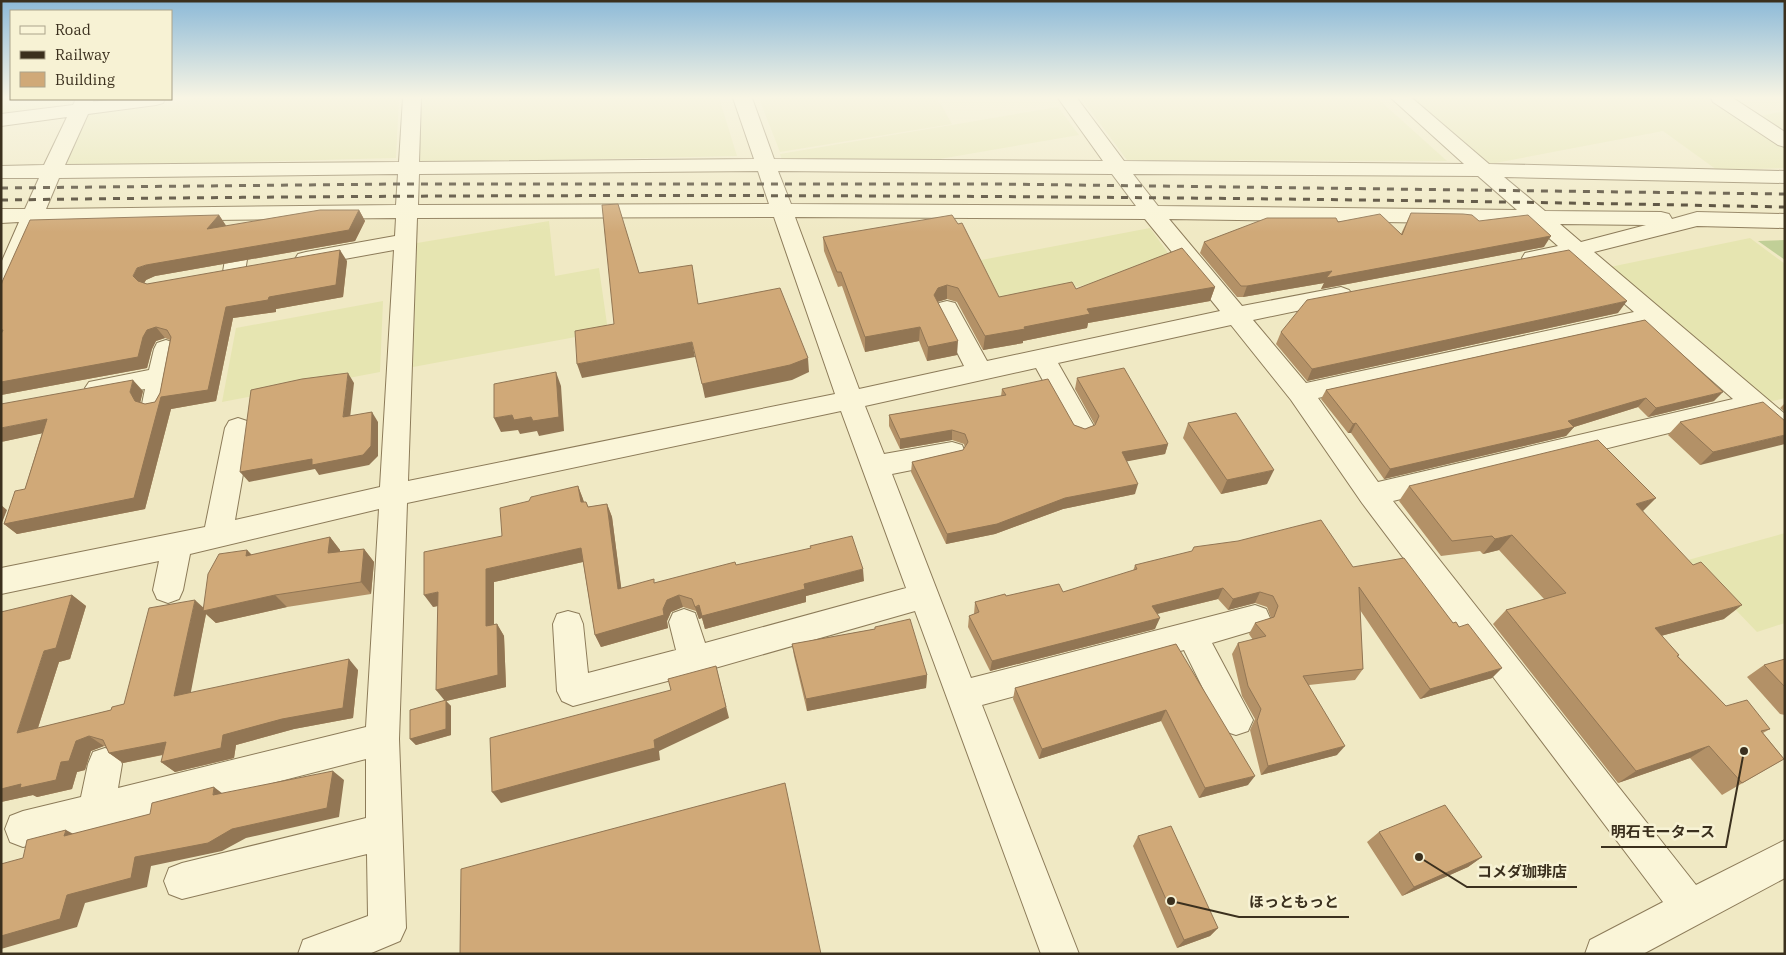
<svg xmlns="http://www.w3.org/2000/svg" width="1786" height="955" viewBox="0 0 1786 955" font-family="'IBM Plex Serif','Noto Sans JP',serif">
<style>
.farmland{fill:#e6e5b1}
.green{fill:#c1cf97}
.lines{fill:none;stroke-linecap:round;stroke-linejoin:round}
.minor-casing{stroke:#8c7b59;stroke-width:2}
.minor{fill:#faf5d8;fill-rule:evenodd}
.rail{stroke:#3b301e;stroke-width:3;stroke-dasharray:7 7;stroke-linecap:butt}
.wall{fill:#b39167}
.shaded-wall{fill:#927654}
.building{fill:#d0a978;stroke:#927654}
.leader{fill:none;stroke:#3b301e;stroke-width:2}
.callout-dot{fill:#3b301e;stroke:#f7f2d4;stroke-width:2}
.callout-label{font-size:15px;text-anchor:middle;font-weight:bold;fill:#3b301e;stroke:#f7f2d4;stroke-width:5;stroke-linejoin:round;paint-order:stroke}
</style>
<rect width="100%" height="100%" fill="#f0e9c4"/>
<path class="farmland" d="M1 98 11 99H71L69 104 1 114Z
M199 98H399L396 158 65 167 88 114Z
M420 98H719L737 156 420 163Z
M777 98H937L952 124 780 152 760 101Z
M1081 98H1377L1447 161 1127 160Z
M1408 98H1709L1785 148V168L1717 170 1663 131 1485 165Z
M1058 107 1079 135 922 162 782 160 780 154Z
M1785 111V131L1761 116Z
M549 221 555 276 599 268 608 331 413 367 417 243Z
M1150 228 1178 267 998 302 976 261Z
M1750 238 1785 264V398L1769 402 1610 267Z
M383 301 380 372 222 402 236 328Z
M1785 533V623L1757 632 1688 560Z"/>
<path class="green" d="M1785 240V260L1758 241Z"/>
<g class="lines">
<defs>
<path id="minor" d="M403 98H421L419 162 754 159 733 98H752L774 159 1103 161 1058 98H1077L1124 161 1464 164 1391 98H1412L1489 164 1785 171V183L1504 177 1545 211 1661 212 1669 214 1672 219 1697 212 1785 214V228L1697 226 1594 252 1785 414V439L1776 436 1750 413 1393 501 1696 885 1785 840V878L1643 954H1585L1590 940 1663 902 1362 503 1291 400 1231 325 1058 363 1095 428 1091 435 1082 438 1073 435 1036 368 865 406 884 454 952 442 962 445 965 452 962 459 952 462 892 474 971 678 1255 605 1266 609 1270 618 1266 627 1212 643 1253 720 1248 731 1236 735 1224 731 1184 650 982 705 1079 954H1041L915 611 694 674 573 706 562 701 557 691 553 624 557 614 568 611 579 614 583 624 588 673 676 650 669 622 673 613 684 609 695 613 705 643 906 588 841 411 407 503 399 739 406 928 400 941 369 954H298L303 940 368 916 367 854 182 899 169 894 164 881 169 868 182 863 366 818V759L23 847 10 842 5 829 10 816 23 811 81 797 88 764 93 752 105 748 117 752 122 764 118 788 366 727 379 509 190 554 183 590 179 599 168 603 157 599 153 590 159 561 1 594V568L205 527 225 428 229 421 238 418 247 421 251 428 235 520 380 487 394 250 306 266 298 264 295 259 298 254 306 252 395 236 396 218 41 222 13 290 9 295 1 298V263L19 222 1 223V209H25L39 178H1V166L44 165 67 117 1 126V114L73 105 76 99H94L93 102 116 99H165L163 103 156 105 88 114 65 165 399 162ZM758 171 769 204 418 205 419 174ZM778 171 1112 174 1136 206 791 204ZM398 174 396 205 46 209 59 178ZM1133 174 1478 176 1517 210 1158 206ZM774 217 835 394 408 481 417 218ZM795 217 1145 219 1220 311 987 361 955 303 947 301 939 303 935 309 964 366 859 389ZM1169 219 1533 224 1558 246 1525 253 1522 258 1525 263 1533 265 1572 258 1634 312 1306 383 1253 320 1349 300 1353 295 1349 290 1341 287 1242 306ZM1560 224 1646 225 1581 242ZM1649 325 1733 399 1378 482 1318 398Z
M1711 98H1733L1785 132V147L1778 145 1713 102Z
M237 246 245 248 248 253 245 272 242 277 234 279 226 277 223 272 226 253 229 248Z
M166 340 175 343 178 349 168 404 164 411 155 413 146 411 142 404 145 389 98 397 89 394 85 388 89 382 149 370 154 349 157 343Z"/>
</defs>
<use href="#minor" class="minor-casing"/>
<use href="#minor" class="minor"/>
<path class="rail" d="M1 188 397 184H997L1785 194
M1 200C596 192 1190 195 1785 207"/>
</g>
<path class="wall" d="M359 210 365 221 355 241 155 276 146 280 144 283 147 284 347 261 343 297 276 309V312L233 318 216 401 171 409 145 509 17 534 4 524 25 489 42 433 1 442 143 391 140 402 145 404 155 402 160 393 170 340 165 338 156 341 152 349 147 368 1 395 219 215 226 226Z
M1411 213 1479 221 1544 247 1321 289 1324 283 1243 297H1237L1200 253 1204 242 1338 222 1401 234Z
M823 237 999 297 1076 289 1215 287 1210 301 1088 323 1087 328 1023 341V343L983 350 957 302 947 299 937 302 957 355 927 361 919 341 865 352 842 286 838 287 824 251Z
M1618 313 1307 381 1276 344 1281 332Z
M1645 320 1714 401 1648 417 1638 407 1574 427 1566 436 1384 479 1351 433H1348L1321 399 1326 390Z
M1077 378 1168 444 1165 454 1126 461 1135 494 1063 509 995 534 946 544 911 472 912 462 963 450 965 448 964 444 952 440 900 449 889 426V415L1001 396 1002 389 1074 425 1085 429 1095 425 1075 389Z
M1785 403V412L1780 408Z
M1785 421 1700 465 1668 435 1680 422Z
M1188 423 1267 484 1221 494 1183 438Z
M578 486 584 502H586L588 507 607 504 612 517 621 588 655 583 736 565 864 581 806 596V602L705 629 702 618 699 619 696 611 683 607 671 612 667 621 668 628 601 647 595 635 583 562 494 582V625L497 624 504 636 506 687 446 701 451 706V735L416 745 410 739 444 701 438 606 433 607 502 536 529 501Z
M1409 486 1643 511 1724 619 1661 636 1679 655 1678 656 1726 706 1770 729 1763 733 1784 759 1722 795 1690 758 1618 783 1493 624 1506 610 1544 599 1499 550 1483 554 1480 551 1441 556 1399 501Z
M330 537 340 550V552L364 549 374 562 371 594 287 607 216 623 206 614 190 693 358 670 353 718 294 729 236 745 234 758 175 772 161 762 163 755 123 763 109 753 106 747 104 746 91 751 85 770 77 772 72 789 37 797 33 795 1 802 72 595 86 606 70 659 59 662 38 728 111 710 124 704 203 608 247 550 252 555Z
M1135 565 1353 567 1492 678 1420 699 1360 610 1363 669 1355 680 1309 685 1337 755 1261 775 1250 730 1255 719 1242 696 1232 654 1238 643 1253 640 1249 634 1255 623 1271 618 1267 607 1255 603 1228 610 1218 599 1157 614 1155 629 990 671 968 627 969 616 974 614 975 602 1006 596 1063 592 1133 571Z
M875 627 927 675 926 688 807 711 794 656 792 644 875 629Z
M1176 644 1248 785 1199 798 1161 721 1039 759 1013 699 1015 688Z
M1785 659V715L1780 714 1747 677 1764 665Z
M1379 832 1482 857 1468 867 1402 896 1367 842Z
M1138 836 1218 928 1210 936 1177 948 1133 846Z"/>
<path class="shaded-wall" d="M359 210 365 221 355 241 155 276 146 280 142 287 133 276 137 268 146 265Z
M219 215 227 227 207 229Z
M1551 236 1544 247 1321 289 1324 283 1243 297 1247 286 1332 271Z
M340 250 347 261 343 297 276 309V312L233 318 216 401 171 409 145 509 17 534 4 524 161 397 226 307 269 297Z
M947 285V299L937 302 934 295 938 288Z
M1215 287 1210 301 1088 323 1087 328 1023 341V343L983 350 985 336 1024 327 1087 309Z
M1627 301 1618 313 1307 381 1312 369Z
M156 327 165 338 156 341 152 349 147 368 1 395V382L143 337 147 330Z
M920 327 919 341 865 352V337Z
M958 341 957 355 927 361 928 347Z
M692 342 695 357 582 378 577 364Z
M808 358 809 372 792 380 705 398 702 384Z
M556 372 561 386 564 431 539 436 537 431 520 434 518 430 501 432 494 418 512 415Z
M348 373 354 383 349 427 343 417Z
M133 380 143 391 140 404 135 401 130 392Z
M1723 392 1714 401 1648 417 1656 408Z
M1646 398 1638 407 1574 427 1566 436 1384 479 1390 469 1568 421Z
M372 412 378 422V456L369 465 319 475 315 469 249 482 240 472Z
M47 419 58 430 1 442V428Z
M1356 423 1351 433H1348L1353 424Z
M952 430V440L900 449V439Z
M1785 435V444L1700 465 1713 452Z
M1168 444 1165 454 1119 463 1122 452Z
M1274 470 1267 484 1221 494 1227 480Z
M1138 484 1135 494 1063 509 995 534 946 544 947 534 1065 498Z
M578 486 583 499 587 515 581 502Z
M1656 498 1641 513 1636 504Z
M607 504 612 517 623 601 618 589Z
M1 505 7 510 1 525Z
M1512 535 1499 550 1483 554 1495 539Z
M330 537 340 550 339 566 328 553Z
M581 548 587 561 494 582V639L486 626V569Z
M364 549 374 562 371 594 361 582Z
M247 550 259 563 246 556Z
M863 569 864 581 806 596V602L705 629 702 618 699 619 695 607 804 584Z
M1223 588 1218 599 1148 616 1152 606Z
M438 592 446 604 433 607 424 595Z
M1260 592 1255 603 1228 610 1233 599Z
M72 595 86 606 70 659 59 662 33 743 17 733 44 651Z
M275 595 287 607 216 623 206 614 188 707 174 696 195 600 206 610Z
M679 595 683 607 671 612 667 621 668 628 601 647 595 635 663 609 667 600Z
M1742 605 1724 619 1638 642 1655 628Z
M1160 618 1155 629 990 671 992 661Z
M497 624 504 636 506 687 446 701 451 706V735L416 745 410 739 445 701 436 690Z
M349 659 358 670 353 718 294 729 236 745 234 758 175 772 161 762 223 735Z
M716 666 729 718 659 751 660 760 501 803 492 792 654 740Z
M1502 668 1492 678 1420 699 1430 689Z
M927 675 926 688 807 711 806 699Z
M1166 710 1161 721 1039 759 1042 749Z
M89 736 104 746 91 751 85 770 77 772 72 789 37 797 33 795 1 802V789L61 762 76 741Z
M166 742 180 751 123 763 109 753Z
M1345 746 1337 755 1261 775 1268 766Z
M1709 746 1690 758 1618 783 1636 771Z
M333 771 344 780 339 817 246 838 222 851 151 866 147 887 85 903 77 927 1 949V936L67 895 135 857Z
M1255 776 1248 785 1199 798 1205 788Z
M214 787 227 797 213 795Z
M66 830 83 839 64 836Z
M1482 857 1468 867 1402 896 1414 887Z
M1218 928 1210 936 1177 948 1184 940Z"/>
<path class="building" d="M618 204 639 273 692 265 698 304 780 288 808 358 790 365 702 384 692 342 577 364 575 331 614 324 602 205Z
M320 210H359L349 230 146 265 137 268 133 276 138 281 147 284 340 250 336 285 269 297 268 300 226 307 208 390 161 397 134 498 4 524 15 491 25 489 47 419 1 428V404L133 380 130 392 135 401 145 404 155 402 160 393 171 337 167 330 156 327 147 330 143 337 138 357 1 382V334L3 330H1V286L2 282 30 220 219 215 207 229Z
M1411 213 1463 214 1472 215 1479 221 1528 215 1551 236 1326 278 1332 271 1247 286H1241L1204 242 1267 218H1336L1338 222 1380 214 1402 235Z
M952 215 958 224 962 223 999 297 1072 282 1076 289 1182 248 1215 287 1087 309 1090 314 1024 327 1025 329 985 336 958 288 947 285 938 288 934 295 958 341 928 347 920 327 865 337 841 272H837L823 237Z
M1569 250 1627 301 1312 369 1281 332 1307 300Z
M1645 320 1723 392 1656 408 1646 398 1568 421 1574 427 1390 469 1356 423 1353 424 1326 390Z
M1124 368 1168 444 1122 452 1138 484 1065 498 997 524 947 534 912 462 963 450 968 442 965 434 952 430 900 439 889 415 1006 395 1002 389 1048 379 1074 425 1085 429 1095 425 1099 416 1077 378Z
M556 372 559 417 533 421 531 417 514 420 512 415 494 418V384Z
M348 373 343 417 372 412 371 446 363 455 312 465V459L240 472 251 390 302 379Z
M1763 402 1785 421V435L1713 452 1680 422Z
M1236 413 1274 470 1227 480 1188 423Z
M1598 440 1656 498 1636 504 1693 565 1701 562 1742 605 1655 628 1679 655 1677 656 1726 706 1747 700 1770 729 1761 731 1784 759 1742 783 1709 746 1636 771 1506 610 1566 593 1512 535 1495 539 1492 536 1452 541 1409 486Z
M578 486 581 502H586L588 507 607 504 618 589 654 579V583L735 562 736 565 811 548 810 546 852 536 863 569 804 584 805 589 702 616 699 605 695 607 692 599 679 595 667 600 663 609 664 615 595 635 581 548 486 569V626L497 624 498 675 436 690 438 592 424 595V552L502 536 500 508 529 501 531 497Z
M1321 520 1353 567 1404 558 1453 623 1456 622 1459 627 1468 624 1502 668 1430 689 1359 587 1363 669 1303 676 1345 746 1268 766 1257 721 1261 709 1248 686 1238 643 1266 636 1255 623 1274 617 1278 606 1273 596 1260 592 1233 599 1223 588 1152 606 1160 618 992 661 969 616 979 612 975 602 1005 594 1006 596 1059 584 1063 592 1137 569 1135 565 1192 551 1194 547 1238 541Z
M330 537 328 553 364 549 361 582 275 595 203 611 208 574 219 554 247 550 246 556Z
M72 595 56 648 44 651 17 733 111 710 112 707 124 704 149 608 195 600 174 696 349 659 343 708 282 719 223 735 221 748 161 762 166 742 109 753 103 740 89 736 76 741 69 761 61 762 56 780 20 788 21 784 1 789V612Z
M910 619 927 675 806 699 792 644 875 629V627Z
M1176 644 1255 776 1205 788 1166 710 1042 749 1015 688Z
M1785 659V687L1764 665Z
M716 666 726 707 654 740 655 748 492 792 490 738 671 690 668 679Z
M446 700V729L410 739V710Z
M333 771 327 808 232 829 208 843 135 857 131 878 67 895 60 919 1 936V864L23 858 27 840 66 830 64 836 150 814 152 803 214 787 213 795Z
M785 783 821 954H460L461 869Z
M1445 805 1482 857 1414 887 1379 832Z
M1171 826 1218 928 1184 940 1138 836Z"/>
<linearGradient id="sky" x2="0" y2="1"><stop stop-color="#8dbad8"/><stop offset="0.42" stop-color="#f8f5e4"/><stop offset="1" stop-color="#f8f5e4" stop-opacity="0"/></linearGradient>
<rect width="1786" height="232" fill="url(#sky)"/>
<path class="leader" d="M1744 751L1726 847H1601M1419 857L1467 887H1577M1171 901L1239 917H1349"/>
<g class="callout-dot">
<circle cx="1744" cy="751" r="5"/>
<circle cx="1419" cy="857" r="5"/>
<circle cx="1171" cy="901" r="5"/>
</g>
<g class="callout-label">
<text x="1663" y="837">明石モータース</text>
<text x="1522" y="877">コメダ珈琲店</text>
<text x="1294" y="907">ほっともっと</text>
</g>
<rect width="1786" height="955" fill="none" stroke="#3b301e" stroke-width="5"/>
<rect x="10" y="10" width="162" height="90" fill="#f7f2d4" stroke="#aca48b"/>
<rect x="20" y="26" width="25" height="8" fill="#faf5d8" stroke="#aca48b"/>
<text x="55" y="35" font-size="15" fill="#3b301e">Road</text>
<rect x="20" y="51" width="25" height="8" fill="#3b301e" stroke="#aca48b"/>
<text x="55" y="60" font-size="15" fill="#3b301e">Railway</text>
<rect x="20" y="72" width="25" height="15" fill="#d0a978" stroke="#aca48b"/>
<text x="55" y="85" font-size="15" fill="#3b301e">Building</text>
</svg>
